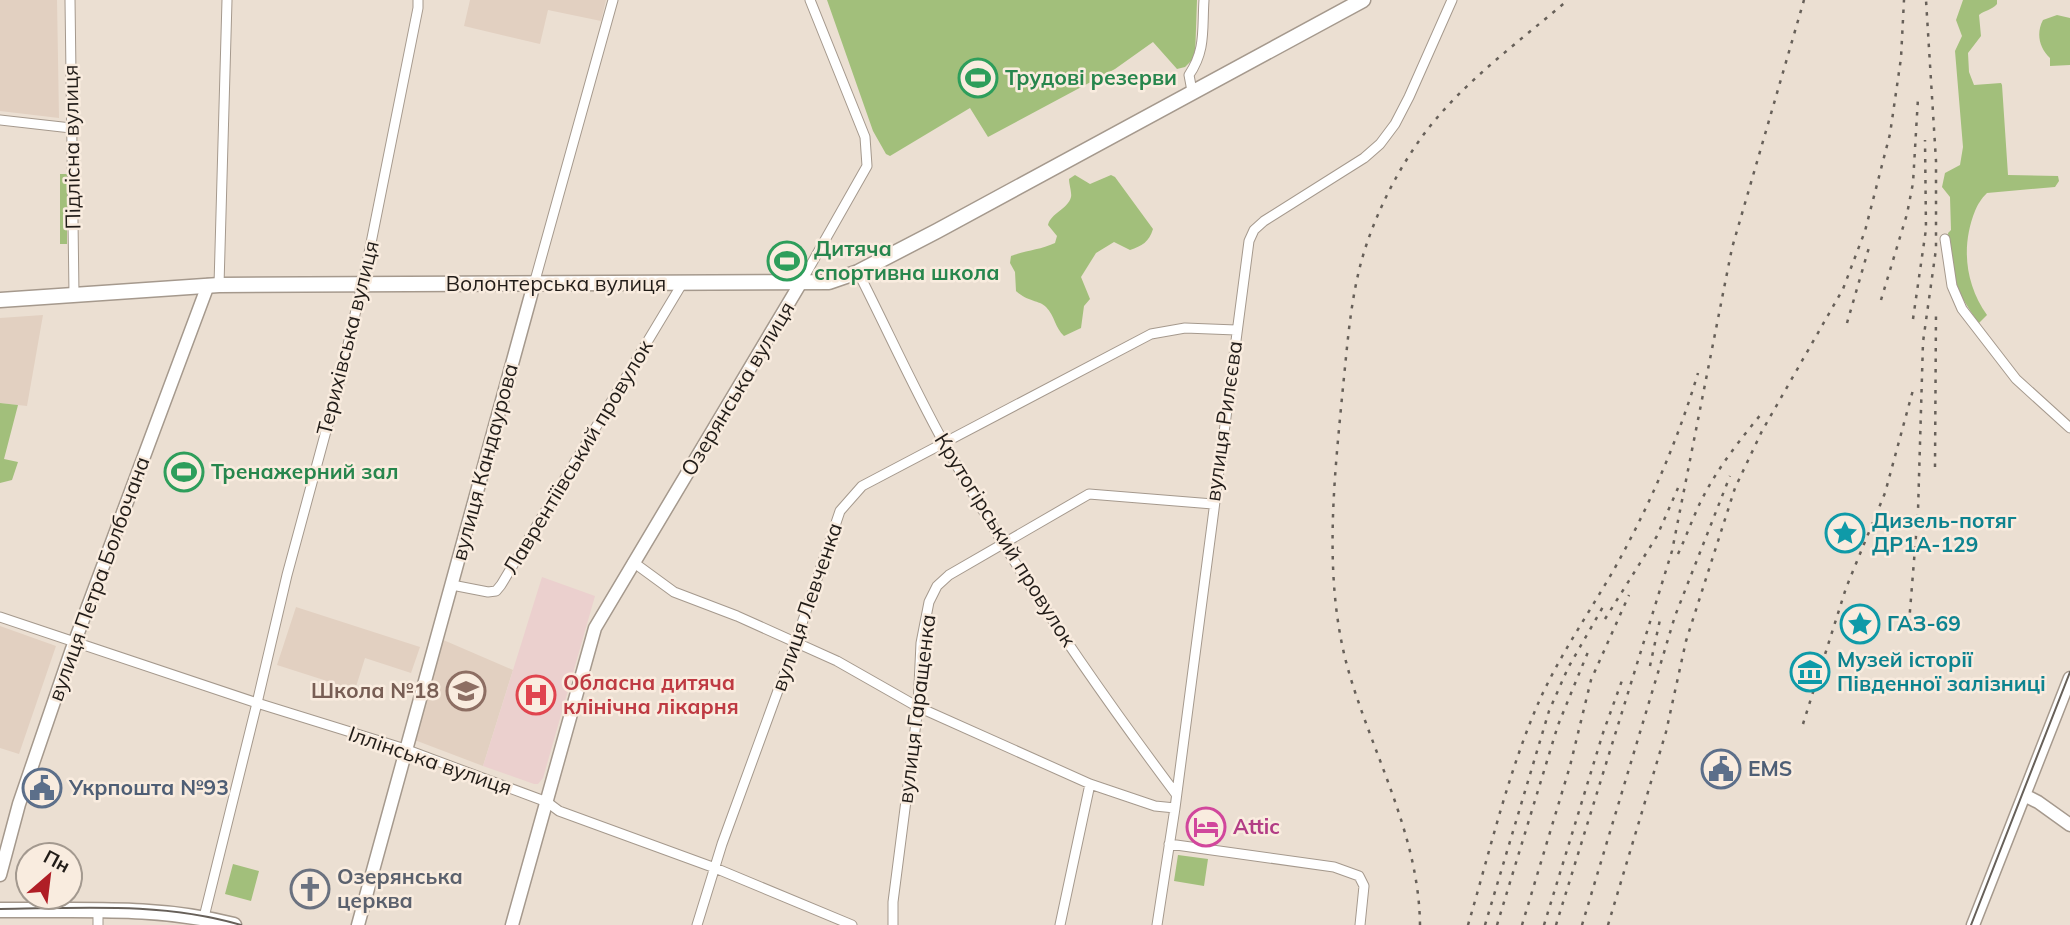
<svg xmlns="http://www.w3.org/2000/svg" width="2070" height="925" viewBox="0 0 2070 925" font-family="Mulish,sans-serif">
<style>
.education{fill:#e2d0c1}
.medical{fill:#ebd0ce}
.green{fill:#a2bf7b}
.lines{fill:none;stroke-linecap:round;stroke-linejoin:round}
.street-casing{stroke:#a5998d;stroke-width:11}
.secondary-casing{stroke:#a5998d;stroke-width:15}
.primary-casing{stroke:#a5998d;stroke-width:17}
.street{stroke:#fff;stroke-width:9}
.secondary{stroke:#fff;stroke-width:12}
.primary{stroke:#fff;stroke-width:14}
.tram{stroke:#676059;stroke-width:2}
.rail{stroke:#676059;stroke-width:2.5;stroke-dasharray:3.5 7;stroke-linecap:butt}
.labels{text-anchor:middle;stroke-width:5;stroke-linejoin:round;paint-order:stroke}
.leisure-label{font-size:21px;font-weight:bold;fill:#27864d;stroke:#f9ecdf;text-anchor:start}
.street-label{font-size:21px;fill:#211c18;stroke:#f9ecdf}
.culture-label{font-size:21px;font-weight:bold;fill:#0d838f;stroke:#f9ecdf;text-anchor:start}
.health-label{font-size:21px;font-weight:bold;fill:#be3a42;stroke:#f9ecdf;text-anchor:start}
.education-label{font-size:21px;font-weight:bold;fill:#785e54;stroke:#f9ecdf;text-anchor:end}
.service-label{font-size:21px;font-weight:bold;fill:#4e5e75;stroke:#f9ecdf;text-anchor:start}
.hotel-label{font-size:21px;font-weight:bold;fill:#b23c85;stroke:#f9ecdf;text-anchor:start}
.worship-label{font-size:21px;font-weight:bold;fill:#5b616d;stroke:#f9ecdf;text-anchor:start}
</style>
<rect width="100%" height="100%" fill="#ebdfd2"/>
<path class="education" d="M0 0H57L59 118 0 111Z
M470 0H606L601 21 548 10 540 44 464 26Z
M43 315 27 406 0 403V318Z
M296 607 420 647 411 673 365 658 355 690 277 665Z
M0 626 56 646 19 754 0 748Z
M441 639 513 670 483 766 412 739Z"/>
<path class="medical" d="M542 577 595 596 543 778 538 784H534L483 766Z"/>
<path class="green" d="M827 0H1197L1195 57 1185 67 1177 69 1153 42 1115 69 988 137 970 108 890 156 886 154 873 131Z
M1963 0H1997V4C1992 10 1985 10 1979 15L1981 36 1968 53 1969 72 1974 85 2001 83 2002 85 2008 175 2058 176 2059 181 2055 187 1987 193C1981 199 1978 204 1975 211 1961 246 1965 284 1987 315L1979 323C1952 287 1954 275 1948 233L1951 230 1950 197 1942 187 1945 173 1960 165 1963 147 1955 51 1962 36 1956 20Z
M2057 15 2070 18V65L2050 66V58C2039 48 2036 33 2043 20Z
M60 174H67V244H60Z
M1075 175 1090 184 1111 175 1115 177 1153 229C1149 242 1142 246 1130 250L1114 242 1096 253 1081 277 1090 299 1084 306 1081 328 1064 336C1055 328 1055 316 1046 307 1039 300 1028 302 1016 291L1015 272 1010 263 1011 256C1027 250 1040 250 1055 243L1057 236 1048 225C1051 213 1068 209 1071 197 1072 193 1069 184 1069 179Z
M0 403 18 405 4 459 18 462 12 480 0 483Z
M1178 855 1208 859 1204 886 1174 881Z
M233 864 259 871 251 901 225 894Z"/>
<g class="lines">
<defs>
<path id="street" d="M70 0 74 294
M1192 91 1189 75C1206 50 1202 30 1204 0
M0 120 71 128
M1945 239 1952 286 1962 309 2016 379 2070 428
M858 272C887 329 913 387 944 443 1012 566 1092 682 1176 794
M534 284 613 0
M800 284 867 166 865 137 810 0
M219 285 227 0
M633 562 674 592 737 616 837 661 918 707 1090 784 1155 806 1175 808
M452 585 488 592 496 591 501 585 682 284
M0 617 257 703 402 748 547 802 559 811 715 868 852 925
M1169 844 1334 867 1359 876 1364 886 1360 925
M98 911V925
M204 917 257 703 287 575 339 383 367 263 418 8V0
M697 925 722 844 795 644 840 511 862 486 1151 334 1185 328 1236 330
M893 925V902L918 707 921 643 929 602 937 586 949 575 1089 494 1213 504
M1060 925 1090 784
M1157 925 1175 808 1249 241 1254 230 1264 221 1364 158 1380 144 1395 124 1409 97 1452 0"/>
<path id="secondary" d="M2024 795 2038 802 2070 825
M0 875 19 804 72 649 208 285
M358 925 534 284
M512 925 595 628 800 284
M1973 925 2070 678"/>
<path id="primary" d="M0 300 219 285 829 282 858 272 937 231 1363 0
M0 910C80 911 156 905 234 925"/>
</defs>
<use href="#street" class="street-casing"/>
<use href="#secondary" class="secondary-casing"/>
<use href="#primary" class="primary-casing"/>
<use href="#street" class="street"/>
<use href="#secondary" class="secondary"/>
<use href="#primary" class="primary"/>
<path class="tram" d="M0 909C81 908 163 902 241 925
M1971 925 2070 672"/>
<path class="rail" d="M1881 300 1907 214 1913 183 1918 98
M1913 319 1926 229 1925 140
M1847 323 1870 244
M1935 467 1936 312
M1678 554C1686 537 1692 520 1700 503 1716 470 1739 441 1762 413
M1605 619 1657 536 1678 488
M1909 623 1918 511 1923 342 1936 249V161L1926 0
M1650 666 1661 615
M1803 724 1846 588 1885 493 1913 390
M1420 925C1419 837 1375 759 1350 676 1322 583 1334 482 1343 387 1348 339 1351 291 1366 246 1380 204 1403 160 1431 125 1470 77 1521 40 1568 0
M1468 925C1490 851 1509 768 1541 697 1561 654 1588 614 1612 573 1648 509 1677 443 1698 373
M1485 925 1549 711 1568 668 1604 605
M1497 925 1558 725 1590 647
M1522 925 1570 766 1591 680 1629 595
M1544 925 1603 733 1624 675
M1556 925 1672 551 1732 248 1804 0
M1582 925 1675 616 1730 476
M1608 925 1666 732 1686 641 1735 488 1762 431 1843 289 1865 231 1890 134 1901 58 1904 0"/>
</g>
<defs>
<symbol id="stadium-ring" viewBox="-11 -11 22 22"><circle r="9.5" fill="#f9ecdf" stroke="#2e9e5b" stroke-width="1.5"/><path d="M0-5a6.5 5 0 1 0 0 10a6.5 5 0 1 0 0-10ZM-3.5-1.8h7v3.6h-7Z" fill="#2e9e5b"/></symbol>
<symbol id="sight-ring" viewBox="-11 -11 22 22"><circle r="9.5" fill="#f9ecdf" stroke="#0f9aa8" stroke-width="1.5"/><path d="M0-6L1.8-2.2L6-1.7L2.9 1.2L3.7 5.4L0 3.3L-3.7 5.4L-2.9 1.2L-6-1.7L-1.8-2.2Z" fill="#0f9aa8"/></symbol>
<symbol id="museum-ring" viewBox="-11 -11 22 22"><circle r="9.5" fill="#f9ecdf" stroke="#0f9aa8" stroke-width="1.5"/><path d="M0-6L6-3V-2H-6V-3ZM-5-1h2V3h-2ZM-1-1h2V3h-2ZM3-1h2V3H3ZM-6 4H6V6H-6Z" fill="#0f9aa8"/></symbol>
<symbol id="school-ring" viewBox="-11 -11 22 22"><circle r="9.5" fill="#f9ecdf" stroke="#8d6e63" stroke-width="1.5"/><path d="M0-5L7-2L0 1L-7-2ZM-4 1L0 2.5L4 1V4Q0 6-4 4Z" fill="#8d6e63"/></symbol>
<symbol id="hospital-ring" viewBox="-11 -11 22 22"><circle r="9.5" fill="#f9ecdf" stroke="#e0444e" stroke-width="1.5"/><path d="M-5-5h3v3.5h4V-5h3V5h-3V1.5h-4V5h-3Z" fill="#e0444e"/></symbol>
<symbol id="civic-ring" viewBox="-11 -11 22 22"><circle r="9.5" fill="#f9ecdf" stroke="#5c6f8a" stroke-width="1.5"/><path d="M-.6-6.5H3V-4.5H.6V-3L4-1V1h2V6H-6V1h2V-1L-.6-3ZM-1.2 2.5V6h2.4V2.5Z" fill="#5c6f8a"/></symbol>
<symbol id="hotel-ring" viewBox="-11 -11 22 22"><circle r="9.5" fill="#f9ecdf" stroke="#d1479c" stroke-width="1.5"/><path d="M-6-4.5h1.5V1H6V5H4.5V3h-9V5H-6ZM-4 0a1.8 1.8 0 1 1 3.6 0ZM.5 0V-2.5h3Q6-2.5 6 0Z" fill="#d1479c"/></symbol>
<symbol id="church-ring" viewBox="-11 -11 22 22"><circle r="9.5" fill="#f9ecdf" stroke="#6b7280" stroke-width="1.5"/><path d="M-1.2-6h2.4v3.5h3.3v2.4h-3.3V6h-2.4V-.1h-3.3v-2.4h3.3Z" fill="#6b7280"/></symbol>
</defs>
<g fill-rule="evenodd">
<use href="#stadium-ring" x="956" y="56" width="44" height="44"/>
<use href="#stadium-ring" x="765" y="239" width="44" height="44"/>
<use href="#stadium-ring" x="162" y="450" width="44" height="44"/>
<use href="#sight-ring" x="1823" y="511" width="44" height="44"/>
<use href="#sight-ring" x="1838" y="602" width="44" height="44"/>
<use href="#museum-ring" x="1788" y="650" width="44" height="44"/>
<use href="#school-ring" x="444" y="669" width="44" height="44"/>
<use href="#hospital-ring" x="514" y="673" width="44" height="44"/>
<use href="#civic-ring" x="1699" y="747" width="44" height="44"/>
<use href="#civic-ring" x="20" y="766" width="44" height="44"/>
<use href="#hotel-ring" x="1184" y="805" width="44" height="44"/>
<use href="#church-ring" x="288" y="867" width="44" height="44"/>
</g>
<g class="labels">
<g class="leisure-label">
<text x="1005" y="85">Трудові резерви</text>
<text x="814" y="256">Дитяча<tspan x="814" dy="24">спортивна школа</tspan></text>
<text x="211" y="479">Тренажерний зал</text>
</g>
<g class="street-label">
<text transform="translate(72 147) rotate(-91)" y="7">Підлісна вулиця</text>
<text x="556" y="291">Волонтерська вулиця</text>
<text transform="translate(348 338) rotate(-76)" y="7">Терихівська вулиця</text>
<text transform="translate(738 389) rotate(-59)" y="7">Озерянська вулиця</text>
<text transform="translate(1224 421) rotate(-82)" y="7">вулиця Рилєєва</text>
<text transform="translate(578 457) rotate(-59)" y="7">Лаврентіївський провулок</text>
<text transform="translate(485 462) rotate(-75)" y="7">вулиця Кандаурова</text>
<text transform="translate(1005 540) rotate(58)" y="7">Крутогірський провулок</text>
<text transform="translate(99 579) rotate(-70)" y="7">вулиця Петра Болбочана</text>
<text transform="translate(807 607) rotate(-71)" y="7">вулиця Левченка</text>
<text transform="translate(917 709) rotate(-83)" y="7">вулиця Гаращенка</text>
<text transform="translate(430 761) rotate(19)" y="7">Іллінська вулиця</text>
</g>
<g class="culture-label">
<text x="1872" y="528">Дизель-потяг<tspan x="1872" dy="24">ДР1А-129</tspan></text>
<text x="1887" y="631">ГАЗ-69</text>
<text x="1837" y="667">Музей історії<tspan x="1837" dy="24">Південної залізниці</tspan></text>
</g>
<g class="health-label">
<text x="563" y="690">Обласна дитяча<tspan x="563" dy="24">клінічна лікарня</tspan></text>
</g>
<g class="education-label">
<text x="439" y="698">Школа №18</text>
</g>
<g class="service-label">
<text x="1748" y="776">EMS</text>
<text x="69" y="795">Укрпошта №93</text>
</g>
<g class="hotel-label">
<text x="1233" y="834">Attic</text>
</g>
<g class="worship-label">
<text x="337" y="884">Озерянська<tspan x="337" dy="24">церква</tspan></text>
</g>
</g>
<g transform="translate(49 876) rotate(28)"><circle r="33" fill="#f9ecdf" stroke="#a3998f" stroke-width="2"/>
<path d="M0-5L12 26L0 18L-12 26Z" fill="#b01e26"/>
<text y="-10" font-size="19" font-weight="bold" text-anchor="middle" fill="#211c18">Пн</text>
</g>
</svg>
